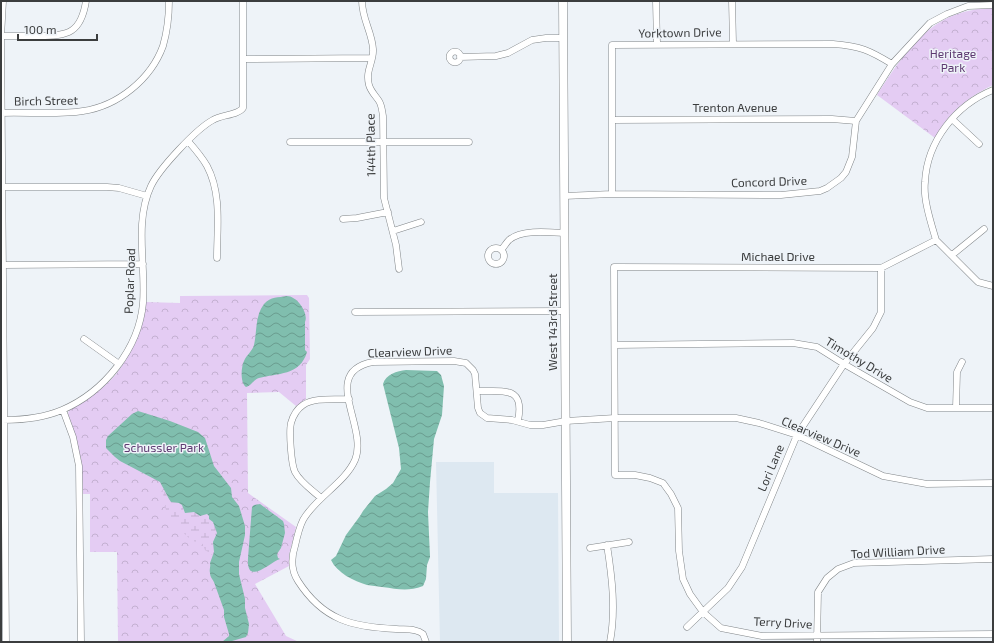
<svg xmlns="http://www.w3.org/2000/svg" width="994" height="643" viewBox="0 0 994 643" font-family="'Exo 2',sans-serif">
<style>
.built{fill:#dde8f1}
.forest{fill:url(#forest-crowns)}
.wetland{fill:url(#wetland-marsh)}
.water{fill:url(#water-waves)}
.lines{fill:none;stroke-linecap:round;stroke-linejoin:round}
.minor-casing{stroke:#808588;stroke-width:7}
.secondary-casing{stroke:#808588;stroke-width:9}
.minor{stroke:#fff;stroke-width:6}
.secondary{stroke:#fff;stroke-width:8}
.labels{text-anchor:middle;stroke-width:3;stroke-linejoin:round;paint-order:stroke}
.street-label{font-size:12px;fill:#3b3d3e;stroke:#eef3f8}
.park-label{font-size:12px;fill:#5e3a71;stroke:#eef3f8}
</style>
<defs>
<pattern id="forest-crowns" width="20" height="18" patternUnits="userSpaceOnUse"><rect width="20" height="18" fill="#e4ccf3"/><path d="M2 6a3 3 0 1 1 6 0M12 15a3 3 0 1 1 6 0" fill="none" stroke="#c4b0d1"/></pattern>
<pattern id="wetland-marsh" width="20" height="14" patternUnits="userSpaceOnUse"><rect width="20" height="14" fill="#e4ccf3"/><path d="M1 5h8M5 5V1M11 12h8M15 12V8" fill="none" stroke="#c4b0d1"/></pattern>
<pattern id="water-waves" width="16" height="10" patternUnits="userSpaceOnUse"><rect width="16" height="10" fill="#80beae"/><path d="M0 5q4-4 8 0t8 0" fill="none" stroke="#6a9c8f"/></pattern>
</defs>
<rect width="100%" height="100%" fill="#eef3f8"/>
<path class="built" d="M436 462H494V493H558L559 642H440Z"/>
<path class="forest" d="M993 8V85C968 97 948 113 935 138L877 95C907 49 932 9 993 8Z
M307 295 309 298 310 359 306 365V399L296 406 279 392 247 393 248 493 296 527 289 555V566L255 584 286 636 299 642H118L117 552H90V494H83C82 466 78 441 68 414L69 410C80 403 91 396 102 388 130 366 137 334 146 302L180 303V296Z"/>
<path class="wetland" d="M162 488 171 502C179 503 182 503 183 511 191 514 200 511 209 516L216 529 213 546 214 550 213 555 205 550 202 543 192 541 170 520 167 516Z"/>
<path class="water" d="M287 296C297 296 309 313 305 322V350L307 352C300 376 277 373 259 378 253 380 251 386 246 387 240 383 241 367 244 361 246 355 252 352 254 345 257 332 255 315 264 304 271 296 278 298 287 296Z
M406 370 437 371 441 375 444 386 442 415 434 439 430 482 428 512 430 557 427 565 426 579 423 586C407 592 398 589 382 587 377 586 372 586 367 585 354 581 337 573 331 560L336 556 346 535 360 516 363 511 375 496 386 489 393 483 401 469 399 448 383 384C386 374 397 371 406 370Z
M138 411 170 421 198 432 205 438 214 466 231 488 232 497 239 506 245 526V535L239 562V574L245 599V608L249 624 248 633 246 637 232 641 222 642 229 636V634L224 617V610L215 585C214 580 210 578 210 573 209 569 211 566 210 563L214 552 213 542 217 533 213 522 209 519V516L207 514 200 516 194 512 185 513 182 505 179 503 171 502 169 499 160 482 120 461 115 457 106 448V440L108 436 132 414Z
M260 504 283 521 284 524 285 533 281 548 277 554 278 558 280 559C270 562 246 587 248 558L252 507 254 505Z"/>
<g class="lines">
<defs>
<path id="minor" d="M3 1 1 36 6 642
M362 1C362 19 372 32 373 49 374 62 365 70 369 85 371 92 376 96 379 101 382 106 382 111 383 116L384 198 396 245 399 269
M656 1 657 44
M732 1 733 43
M1 36C14 36 26 36 39 36 68 36 81 33 86 1
M449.5 57a5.5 5.5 0 1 1 11 0a5.5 5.5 0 1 1-11 0Z
M460 57 496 56 508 53 532 40 546 38H563
M244 59 372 58
M1 113C27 112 59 115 83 111 118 106 151 79 163 46 167 32 169 16 169 1
M952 119 979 144
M613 120 832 119 856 121
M188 141C195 149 202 157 207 166 222 194 217 228 217 258
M290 142H469
M3 187H107L119 188 147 196
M612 194V45L833 44C860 46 869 50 892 64
M564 196 612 194 781 195 820 191 827 188 841 178 846 172 852 157 856 121 892 64 930 23 947 14 968 6 993 5
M343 219 357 218 388 212
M393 231 421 222
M936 240 881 268 614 267 615 475H635L650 478 663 483 671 494 678 508 679 551 683 579 690 594 703 612 721 628 762 636 993 634
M936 240C931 223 923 199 925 182 927 141 956 105 993 90
M936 240 978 282 993 286
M488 256a8 8 0 1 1 16 0a8 8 0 1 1-16 0Z
M501 250C504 247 506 243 509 240 521 229 549 232 564 233
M952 255 984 229
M3 265 143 264
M355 312 565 311
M84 339 119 364
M615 345 793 343 817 347 844 364 910 402 927 408H993
M477 391C504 392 525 385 518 421
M956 408 957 372 962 362
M63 410 73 437 79 466 81 642
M3 420C23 420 43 418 62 410 104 392 139 349 143 303 146 265 134 222 151 186 159 169 196 129 213 120 221 115 238 115 243 108V1
M321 498C312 490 300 482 295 472 291 464 289 431 291 423 293 416 297 409 303 405 315 397 334 400 349 399
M607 545C612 577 616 610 610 642
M590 548 629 542
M687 627 728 588 742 567 797 435 844 364 873 328 881 312V268
M426 642 423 634C416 628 405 630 396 629 352 627 323 620 298 581 291 570 291 558 295 546 297 537 299 528 303 520 315 498 345 483 355 460 369 427 319 372 373 362L454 361 466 363 473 370 475 374 478 408 480 413 487 418 512 420 530 425H543L566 421 615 418H736L759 423 797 435 883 476 927 484 993 483
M817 642 818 592 827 578 838 569 854 563 993 559"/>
<path id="secondary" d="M563 1 567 642"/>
</defs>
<use href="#minor" class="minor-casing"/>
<use href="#secondary" class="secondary-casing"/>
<use href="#minor" class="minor"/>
<use href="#secondary" class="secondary"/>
</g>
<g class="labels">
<g class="street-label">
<text transform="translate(680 33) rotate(-1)" y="4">Yorktown Drive</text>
<text transform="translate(46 101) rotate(-1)" y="4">Birch Street</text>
<text x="735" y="112">Trenton Avenue</text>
<text transform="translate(371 145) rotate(-91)" y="4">144th Place</text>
<text transform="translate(769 182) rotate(-2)" y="4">Concord Drive</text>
<text x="778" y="261">Michael Drive</text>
<text transform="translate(130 281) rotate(-88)" y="4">Poplar Road</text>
<text transform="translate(553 322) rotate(-90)" y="4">West 143rd Street</text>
<text transform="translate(410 352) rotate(-2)" y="4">Clearview Drive</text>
<text transform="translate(859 360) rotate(31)" y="4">Timothy Drive</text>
<text transform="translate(821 437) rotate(23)" y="4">Clearview Drive</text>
<text transform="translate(771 468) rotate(-67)" y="4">Lori Lane</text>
<text transform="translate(898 552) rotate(-3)" y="4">Tod William Drive</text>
<text transform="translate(783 623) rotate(3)" y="4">Terry Drive</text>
</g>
<g class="park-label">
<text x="953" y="58">Heritage<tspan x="953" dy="14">Park</tspan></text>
<text x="164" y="452">Schussler Park</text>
</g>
</g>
<rect width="994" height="643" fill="none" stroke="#3b3d3e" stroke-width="4"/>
<path d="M18 34v6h79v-6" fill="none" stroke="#3b3d3e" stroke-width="2"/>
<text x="24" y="34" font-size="12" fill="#3b3d3e" stroke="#eef3f8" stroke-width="3" paint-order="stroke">100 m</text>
</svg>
